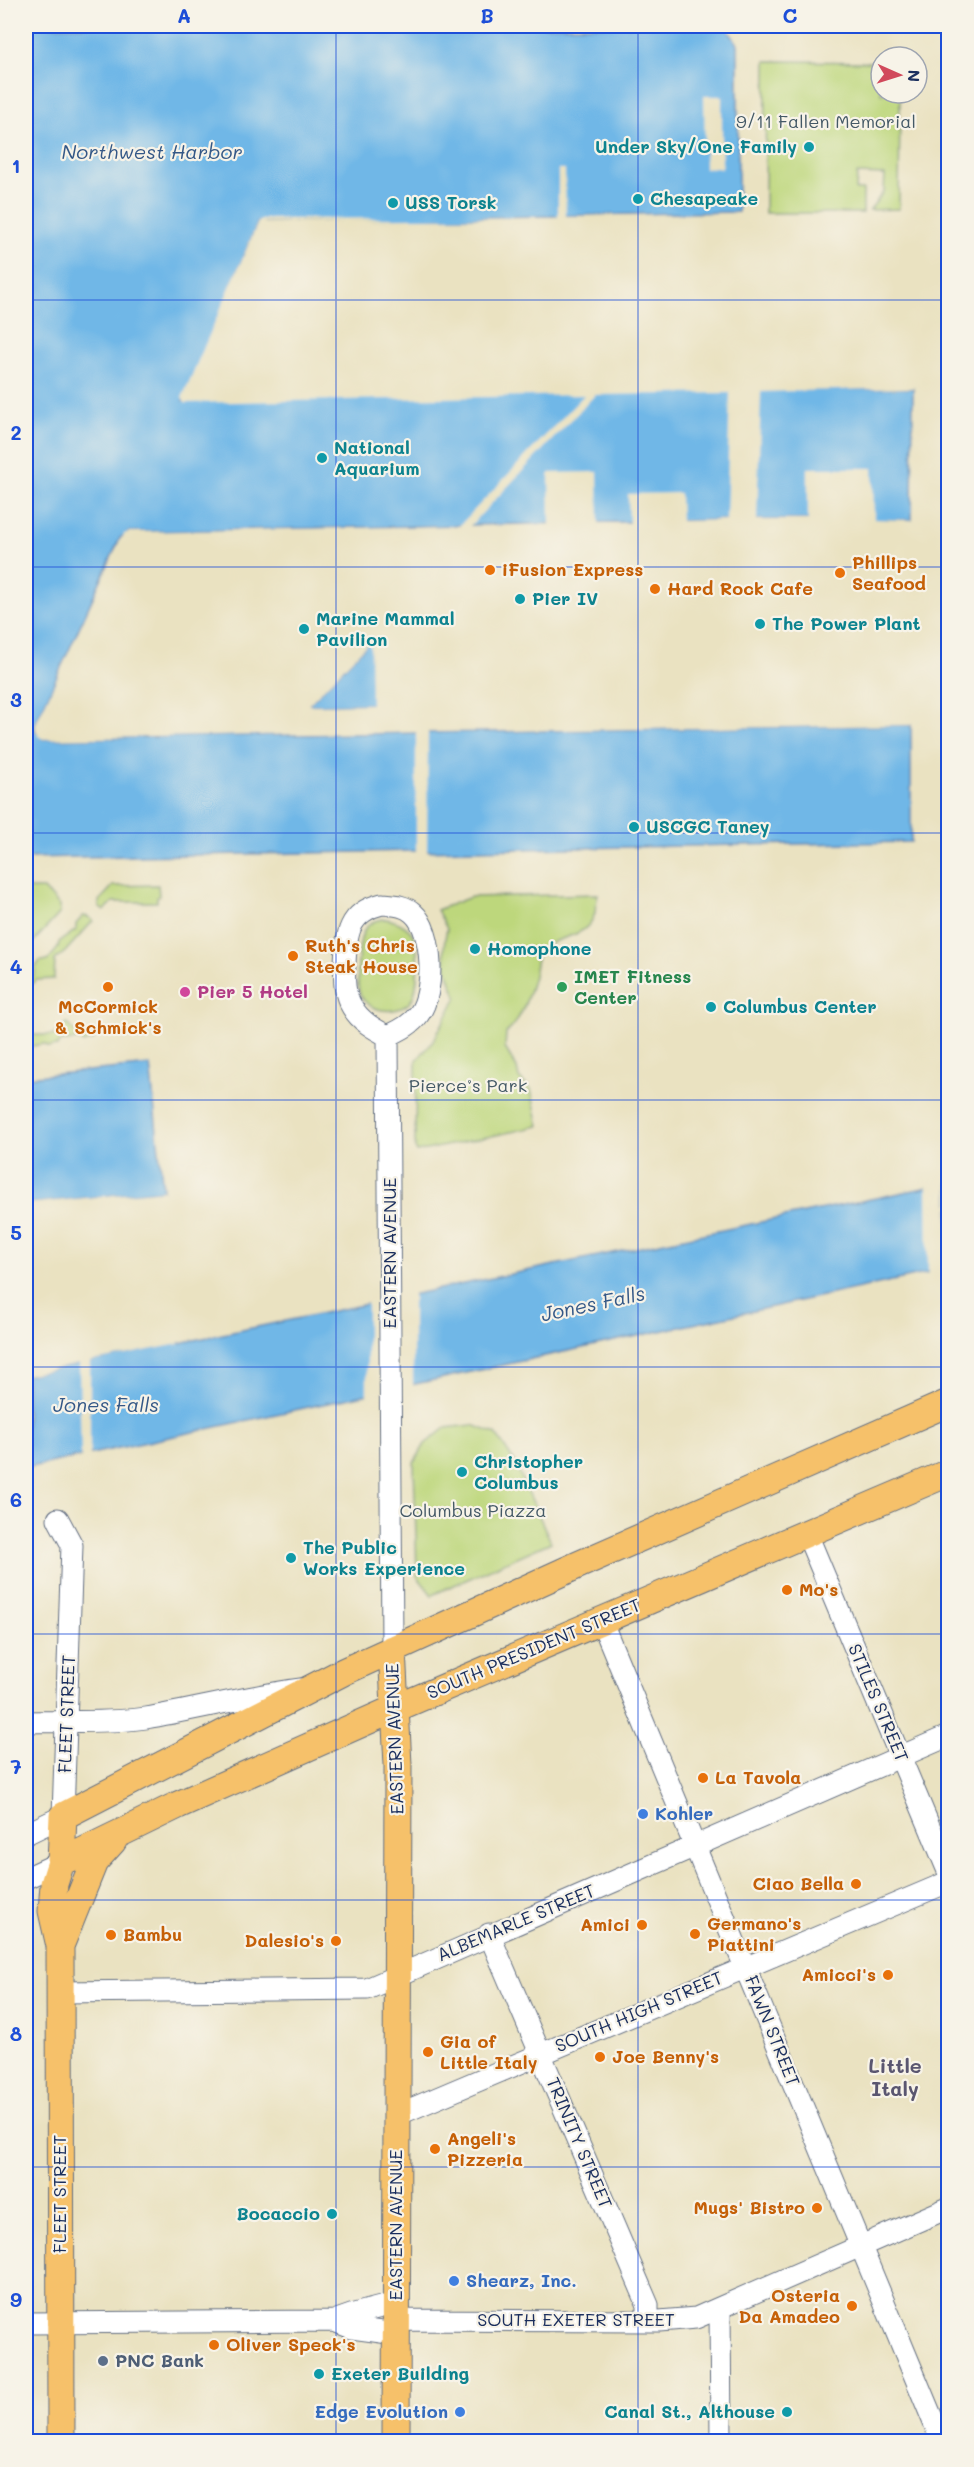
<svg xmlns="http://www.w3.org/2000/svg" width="974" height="2467" viewBox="0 0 974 2467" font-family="Mali,sans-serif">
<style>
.green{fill:#bdd77c;stroke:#6c836d;stroke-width:1.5}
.water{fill:#6fb7e7;stroke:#4573a2;stroke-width:1.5}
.pier{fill:#eae2c1;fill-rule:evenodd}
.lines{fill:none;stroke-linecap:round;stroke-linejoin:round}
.ferry{stroke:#345887;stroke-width:1.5;stroke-dasharray:8 6;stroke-linecap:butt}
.minor-casing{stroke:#636e81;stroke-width:23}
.major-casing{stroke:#636e81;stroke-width:29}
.minor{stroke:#fff;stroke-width:21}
.major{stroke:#f6c16b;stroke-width:27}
.grid{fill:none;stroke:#1d4ed8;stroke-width:1.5;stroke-opacity:0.55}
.culture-dot{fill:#0f9aa8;stroke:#f7f3e8;stroke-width:2}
.food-dot{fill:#e8710a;stroke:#f7f3e8;stroke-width:2}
.leisure-dot{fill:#2e9e5b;stroke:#f7f3e8;stroke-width:2}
.hotel-dot{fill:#d1479c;stroke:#f7f3e8;stroke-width:2}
.shop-dot{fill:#3f7fe0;stroke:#f7f3e8;stroke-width:2}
.service-dot{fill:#5c6f8a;stroke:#f7f3e8;stroke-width:2}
.labels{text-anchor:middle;stroke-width:4.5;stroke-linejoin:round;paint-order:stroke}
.park-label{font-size:18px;fill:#445966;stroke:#f7f3e8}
.culture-label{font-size:18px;font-weight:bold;fill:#0d838f;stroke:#f7f3e8;text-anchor:start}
.food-label{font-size:18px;font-weight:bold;fill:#c56008;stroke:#f7f3e8;text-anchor:start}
.leisure-label{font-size:18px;font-weight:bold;fill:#27864d;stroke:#f7f3e8;text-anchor:start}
.hotel-label{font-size:18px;font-weight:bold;fill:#b23c85;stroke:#f7f3e8;text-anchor:start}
.street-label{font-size:18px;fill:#1b2f5e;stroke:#f7f3e8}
.shop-label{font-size:18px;font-weight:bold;fill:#366cbe;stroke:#f7f3e8;text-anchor:start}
.service-label{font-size:18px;font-weight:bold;fill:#4e5e75;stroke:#f7f3e8;text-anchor:start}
.water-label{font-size:20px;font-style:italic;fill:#345887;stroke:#f7f3e8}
.neighbourhood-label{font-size:20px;font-weight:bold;fill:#5a5670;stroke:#f7f3e8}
.neatline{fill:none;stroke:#1d4ed8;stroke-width:2}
.grid-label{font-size:20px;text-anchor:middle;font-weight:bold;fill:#1d4ed8}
</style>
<rect width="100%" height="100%" fill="#f7f3e8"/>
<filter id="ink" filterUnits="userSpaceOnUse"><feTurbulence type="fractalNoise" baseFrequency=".0167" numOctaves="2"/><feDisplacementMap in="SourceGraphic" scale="12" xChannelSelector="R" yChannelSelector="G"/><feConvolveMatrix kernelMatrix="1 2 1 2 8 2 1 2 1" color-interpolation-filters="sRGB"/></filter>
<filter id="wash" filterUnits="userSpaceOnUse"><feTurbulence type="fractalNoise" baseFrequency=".008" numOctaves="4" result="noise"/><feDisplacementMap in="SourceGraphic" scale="24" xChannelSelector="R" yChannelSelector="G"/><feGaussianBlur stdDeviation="1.35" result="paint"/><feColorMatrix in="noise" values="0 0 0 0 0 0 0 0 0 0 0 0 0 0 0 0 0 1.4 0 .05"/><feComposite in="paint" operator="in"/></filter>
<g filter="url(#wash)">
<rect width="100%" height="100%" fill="#eae2c1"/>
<path class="green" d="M766 61 881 62V93H900L899 209 870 210 884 191 885 175 857 174 856 190H863V213H765Z
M158 885 159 896 157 897V902H113L104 911 99 907V901L113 886Z
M26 889H44L60 906V913L26 950Z
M598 894C596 901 596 910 594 916 584 942 552 933 539 954 535 960 536 969 534 976 529 994 521 1022 506 1033L505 1048 517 1068 519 1078 531 1090 539 1126 417 1152 415 1148 416 1061 433 1041 457 997C447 974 440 953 447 929L437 910 471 897Z
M83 916 89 917 93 921 65 952 55 960 54 979 36 980 26 990V983L35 973V968L40 961H47L58 948 59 942 76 930V924Z
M386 919C397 921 407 925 413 935 419 948 420 993 409 1003 395 1016 365 1012 359 991 357 983 358 972 358 964 359 943 360 919 386 919Z
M67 1023 78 1035 86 1033 94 1040 83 1043 79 1040 61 1041 57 1046 49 1047 44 1044 26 1047V1032L29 1035H54Z
M473 1425 496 1434 514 1461 551 1542 432 1595 417 1576 414 1463 425 1444 445 1428Z"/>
<path class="water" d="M26 26H725L738 44V212L258 222 183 401 913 388 912 520H726L129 532 120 538 35 725V731L43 739 911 725V842L26 858Z
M371 640 372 704 308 705Z
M150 1065 163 1190 26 1204V1077Z
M948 1183V1269L26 1468V1375Z"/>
<path class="pier" d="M704 96H722V168H705Z
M558 169H565L566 216 735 213V216L264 222 259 227 185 399 913 385V388L761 392 757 520H808V468H873L874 519 912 520V523H726L130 535 123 540 38 725 40 734 44 736 911 722V725L428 732 427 852H416V732L43 739 38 736 35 725 124 534 129 532 459 526 584 395 185 403 182 398 258 222 263 219 558 217ZM730 393 726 520 681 521 680 493 628 494 629 523H599L598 472 549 473 550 525 470 526 595 395Z
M371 637 374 640V706L306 707V703ZM370 641 371 704 309 705V704Z
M948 1181V1272L928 1277 927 1185Z
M163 1190V1193L26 1207V1204Z
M413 1292V1387L367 1397V1302Z
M178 1341 179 1344 90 1362V1457L81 1459 79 1364 26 1375V1372Z"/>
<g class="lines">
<path class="ferry" d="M26 1093V1092"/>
</g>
</g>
<g filter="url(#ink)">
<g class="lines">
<defs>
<path id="minor" d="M382 904C393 905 405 905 413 913 434 931 435 993 419 1014 411 1025 400 1030 388 1036 374 1029 360 1021 352 1007 344 994 344 980 345 965 346 935 348 912 382 904Z
M388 1036 392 1649
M807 1534 948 1871
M601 1620 942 2442
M26 1722C65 1720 107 1724 146 1718 198 1709 249 1696 301 1689
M26 1834 63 1816 72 1545 58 1519
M26 1878 61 1862
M489 1934 648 2305V2321
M60 1992 367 1989 948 1736
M397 2115 948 1882
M720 2308 721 2442
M396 2320 659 2321 696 2318 948 2208
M334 2321 354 2314 396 2303
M26 2323 334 2321 352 2328 396 2334"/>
<path id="major" d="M392 1649 398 1765 396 2442
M61 1862 178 1805 394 1709 948 1473
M60 1946 94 1862 113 1841
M61 2442 60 1946 52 1911 54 1884 61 1862 63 1816 345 1671 578 1565 948 1403"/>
</defs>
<use href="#minor" class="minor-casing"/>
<use href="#major" class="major-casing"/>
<use href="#minor" class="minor"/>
<use href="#major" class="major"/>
</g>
</g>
<path class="grid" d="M336 26V2442M638 26V2442M26 300H948M26 567H948M26 833H948M26 1100H948M26 1367H948M26 1634H948M26 1900H948M26 2167H948"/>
<g class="culture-dot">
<circle cx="809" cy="147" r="6"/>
<circle cx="638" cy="199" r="6"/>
<circle cx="393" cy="203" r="6"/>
<circle cx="322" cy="458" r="6"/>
<circle cx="520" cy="599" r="6"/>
<circle cx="760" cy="624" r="6"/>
<circle cx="304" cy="629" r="6"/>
<circle cx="634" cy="827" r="6"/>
<circle cx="475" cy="949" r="6"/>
<circle cx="711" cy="1007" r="6"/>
<circle cx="462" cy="1472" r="6"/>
<circle cx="291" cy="1558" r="6"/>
<circle cx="332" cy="2214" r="6"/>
<circle cx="319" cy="2374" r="6"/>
<circle cx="787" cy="2412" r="6"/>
</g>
<g class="food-dot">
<circle cx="490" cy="570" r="6"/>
<circle cx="840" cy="573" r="6"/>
<circle cx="655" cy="589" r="6"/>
<circle cx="293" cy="956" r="6"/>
<circle cx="108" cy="987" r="6"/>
<circle cx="787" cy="1590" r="6"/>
<circle cx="703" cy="1778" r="6"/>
<circle cx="856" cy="1884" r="6"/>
<circle cx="642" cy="1925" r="6"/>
<circle cx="695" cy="1934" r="6"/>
<circle cx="111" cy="1935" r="6"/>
<circle cx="336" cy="1941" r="6"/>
<circle cx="888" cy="1975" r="6"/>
<circle cx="428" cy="2052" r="6"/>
<circle cx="600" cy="2057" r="6"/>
<circle cx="435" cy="2149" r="6"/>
<circle cx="817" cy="2208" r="6"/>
<circle cx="852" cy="2306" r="6"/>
<circle cx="214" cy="2345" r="6"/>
</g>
<circle class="leisure-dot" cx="562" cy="987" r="6"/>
<circle class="hotel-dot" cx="185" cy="992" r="6"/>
<g class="shop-dot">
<circle cx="643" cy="1814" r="6"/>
<circle cx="454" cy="2281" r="6"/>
<circle cx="460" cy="2412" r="6"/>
</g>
<circle class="service-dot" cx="103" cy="2361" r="6"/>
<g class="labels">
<g class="park-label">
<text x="826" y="128">9/11 Fallen Memorial</text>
<text x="468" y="1092">Pierce’s Park</text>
<text x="473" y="1517">Columbus Piazza</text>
</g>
<g class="culture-label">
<text x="797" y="153" text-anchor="end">Under Sky/One Family</text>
<text x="650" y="205">Chesapeake</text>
<text x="405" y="209">USS Torsk</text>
<text x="334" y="454">National<tspan x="334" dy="21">Aquarium</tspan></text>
<text x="532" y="605">Pier IV</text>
<text x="316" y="625">Marine Mammal<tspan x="316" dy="21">Pavilion</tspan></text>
<text x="772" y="630">The Power Plant</text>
<text x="646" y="833">USCGC Taney</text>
<text x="487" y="955">Homophone</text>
<text x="723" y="1013">Columbus Center</text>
<text x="474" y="1468">Christopher<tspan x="474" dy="21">Columbus</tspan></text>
<text x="303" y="1554">The Public<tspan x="303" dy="21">Works Experience</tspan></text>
<text x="320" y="2220" text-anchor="end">Bocaccio</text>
<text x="331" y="2380">Exeter Building</text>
<text x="775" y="2418" text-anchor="end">Canal St., Althouse</text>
</g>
<g class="food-label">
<text x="852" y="569">Phillips<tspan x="852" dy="21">Seafood</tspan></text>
<text x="502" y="576">iFusion Express</text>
<text x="667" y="595">Hard Rock Cafe</text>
<text x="305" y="952">Ruth's Chris<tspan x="305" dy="21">Steak House</tspan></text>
<text x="108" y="1013" text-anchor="middle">McCormick<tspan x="108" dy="21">&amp; Schmick's</tspan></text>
<text x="799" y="1596">Mo's</text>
<text x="715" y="1784">La Tavola</text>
<text x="844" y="1890" text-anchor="end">Ciao Bella</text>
<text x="707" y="1930">Germano's<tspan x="707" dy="21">Piattini</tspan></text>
<text x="630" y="1931" text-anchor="end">Amici</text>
<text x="123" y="1941">Bambu</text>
<text x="324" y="1947" text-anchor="end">Dalesio's</text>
<text x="876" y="1981" text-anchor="end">Amicci's</text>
<text x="440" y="2048">Gia of<tspan x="440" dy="21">Little Italy</tspan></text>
<text x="612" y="2063">Joe Benny's</text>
<text x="447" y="2145">Angeli's<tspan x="447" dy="21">Pizzeria</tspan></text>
<text x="805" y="2214" text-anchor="end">Mugs' Bistro</text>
<text x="840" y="2302" text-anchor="end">Osteria<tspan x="840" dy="21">Da Amadeo</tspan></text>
<text x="226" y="2351">Oliver Speck's</text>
</g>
<g class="leisure-label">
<text x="574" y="983">IMET Fitness<tspan x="574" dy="21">Center</tspan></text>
</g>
<g class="hotel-label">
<text x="197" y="998">Pier 5 Hotel</text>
</g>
<g class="street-label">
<text transform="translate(390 1253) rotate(-90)" y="6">EASTERN AVENUE</text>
<text transform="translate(534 1649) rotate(-23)" y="6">SOUTH PRESIDENT STREET</text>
<text transform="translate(878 1703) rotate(67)" y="6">STILES STREET</text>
<text transform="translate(67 1714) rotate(-88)" y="6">FLEET STREET</text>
<text transform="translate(395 1739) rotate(-92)" y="6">EASTERN AVENUE</text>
<text transform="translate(516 1923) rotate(-23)" y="6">ALBEMARLE STREET</text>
<text transform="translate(639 2012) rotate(-23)" y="6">SOUTH HIGH STREET</text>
<text transform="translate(772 2031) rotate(68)" y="6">FAWN STREET</text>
<text transform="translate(579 2143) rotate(67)" y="6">TRINITY STREET</text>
<text transform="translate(60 2194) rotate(-90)" y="6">FLEET STREET</text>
<text transform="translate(396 2225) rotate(-90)" y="6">EASTERN AVENUE</text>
<text x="576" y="2326">SOUTH EXETER STREET</text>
</g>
<g class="shop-label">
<text x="655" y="1820">Kohler</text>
<text x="466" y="2287">Shearz, Inc.</text>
<text x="448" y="2418" text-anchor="end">Edge Evolution</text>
</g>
<g class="service-label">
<text x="115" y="2367">PNC Bank</text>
</g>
<g class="water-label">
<text x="152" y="159">Northwest Harbor</text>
<text transform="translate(593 1304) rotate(-12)" y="7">Jones Falls</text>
<text x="106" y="1412">Jones Falls</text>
</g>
<g class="neighbourhood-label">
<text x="895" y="2073">Little<tspan x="895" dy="23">Italy</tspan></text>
</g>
</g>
<rect width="974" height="2467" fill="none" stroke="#f7f3e8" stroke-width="66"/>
<g transform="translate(899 75) rotate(93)"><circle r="28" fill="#f7f3e8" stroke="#9fa5b1" stroke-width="1.5"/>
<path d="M0-4.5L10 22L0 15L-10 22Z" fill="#d1495b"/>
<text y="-9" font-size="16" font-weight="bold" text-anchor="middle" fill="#1b2f5e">N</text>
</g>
<rect x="33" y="33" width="908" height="2401" class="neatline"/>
<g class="grid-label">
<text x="184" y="23">A</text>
<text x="487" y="23">B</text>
<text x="790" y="23">C</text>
<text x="16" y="173">1</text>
<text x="16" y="440">2</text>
<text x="16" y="707">3</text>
<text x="16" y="974">4</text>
<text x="16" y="1240">5</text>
<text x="16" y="1507">6</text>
<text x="16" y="1774">7</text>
<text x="16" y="2041">8</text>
<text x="16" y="2307">9</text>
</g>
</svg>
